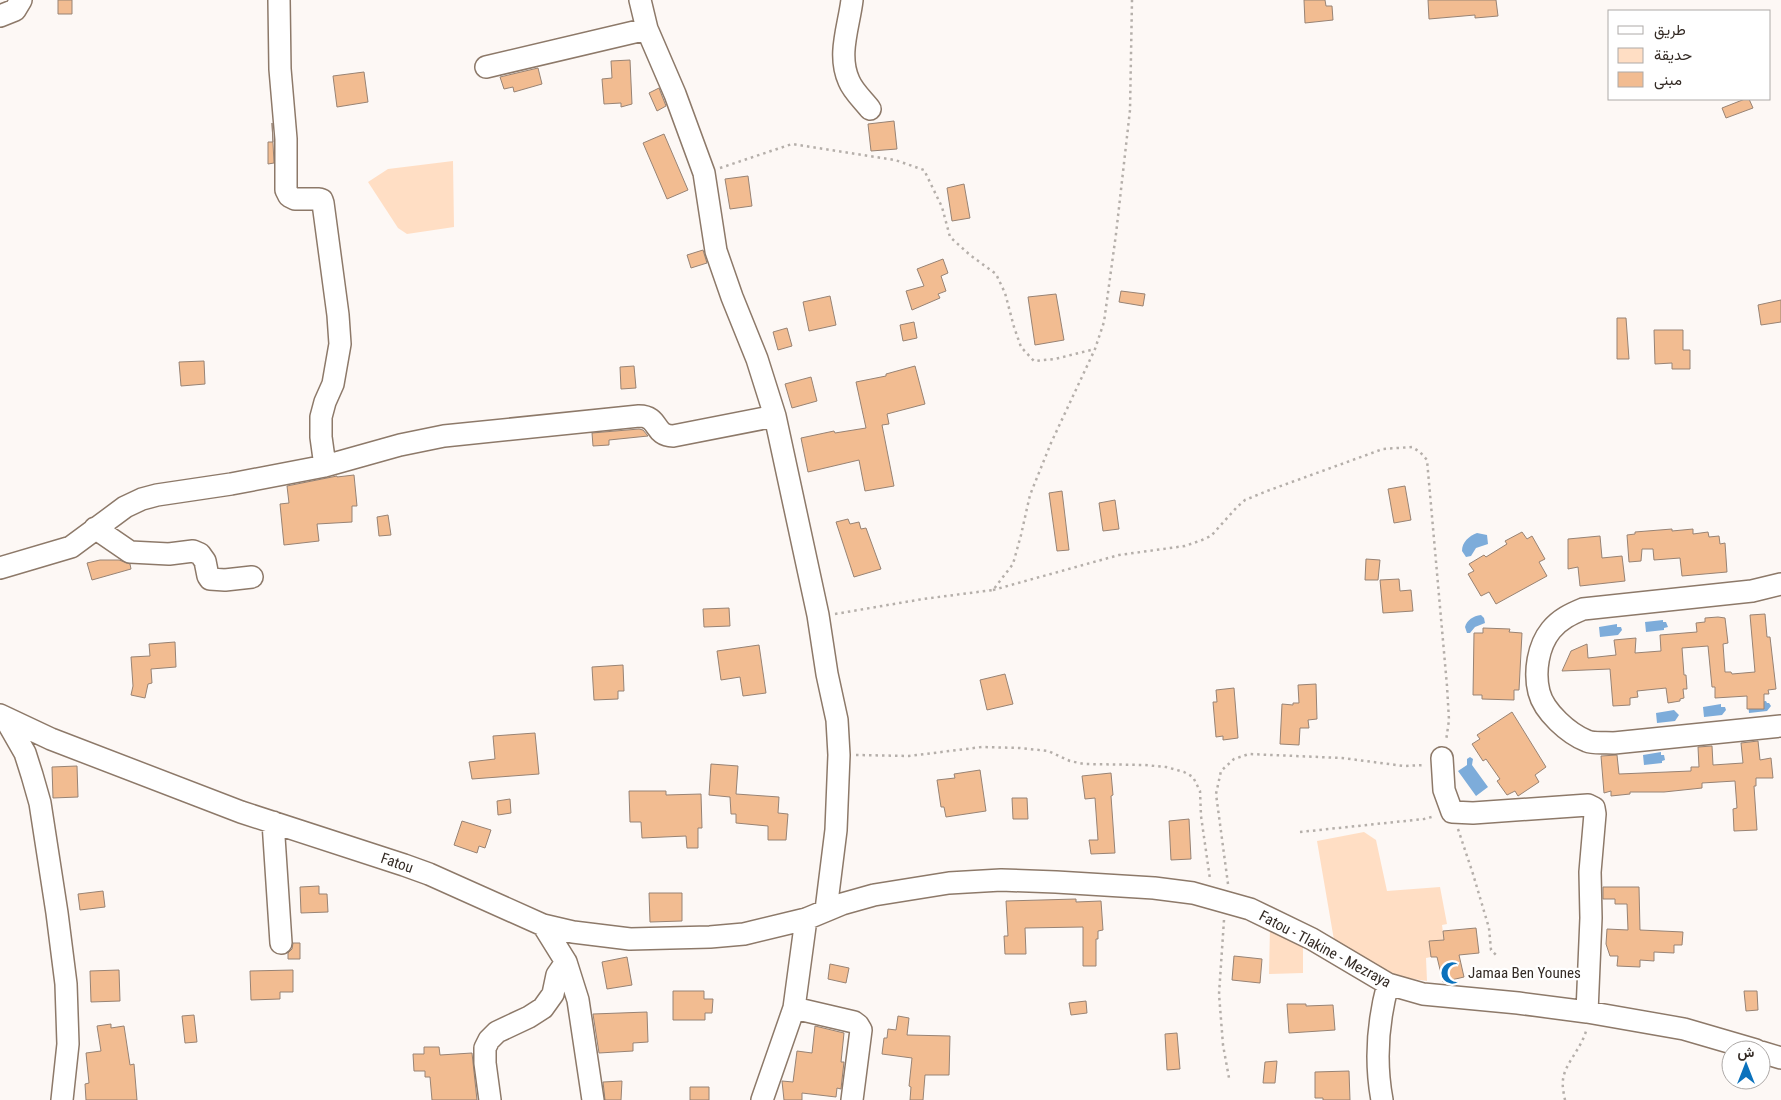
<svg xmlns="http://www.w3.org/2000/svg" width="1781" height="1100" viewBox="0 0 1781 1100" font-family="'Roboto Condensed',Vazirmatn,sans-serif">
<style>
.green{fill:#ffdec4}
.water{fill:#7dacda}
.building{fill:#f2bc91;stroke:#988374}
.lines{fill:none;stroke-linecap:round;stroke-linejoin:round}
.minor-casing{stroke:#8d7969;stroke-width:24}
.path{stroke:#b5afaa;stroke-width:2.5;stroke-dasharray:2.5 4;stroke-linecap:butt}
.minor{stroke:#fff;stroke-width:21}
.labels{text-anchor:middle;stroke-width:4.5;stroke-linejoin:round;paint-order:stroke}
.street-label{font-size:15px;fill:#342b25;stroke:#fff}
.poi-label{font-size:15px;fill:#342b25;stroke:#fff;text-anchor:start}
</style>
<rect width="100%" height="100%" fill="#fdf8f5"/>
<path class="green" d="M453 161 454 227 407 234 398 228 368 182 388 169Z
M1364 832 1376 840 1387 891 1440 887 1447 924 1442 925 1444 940 1429 941 1431 957 1426 958 1427 981 1394 976 1334 940 1317 841Z
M1270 927 1303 944V973L1269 974Z"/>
<path class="water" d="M1477 533 1487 535 1488 544 1476 548 1471 556 1466 557 1462 551C1462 542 1469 536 1477 533Z
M1481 615 1484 618 1485 623 1475 627 1470 633H1467L1465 627C1467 620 1473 616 1481 615Z
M1663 620V622H1666L1668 627 1664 628V630L1646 632 1645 622Z
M1617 624V627H1621L1622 630 1618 635 1600 637 1599 627Z
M1766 701 1767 703H1769L1771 706 1767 711 1749 713 1748 703Z
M1721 704V707H1725L1726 710 1722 715 1704 717 1703 707Z
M1674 710 1679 715 1675 721 1657 723 1656 713Z
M1661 752V755H1664L1665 760 1662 761V763L1644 765 1643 755Z
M1470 757 1473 759 1472 765 1488 787 1476 796 1458 771 1467 765V759Z"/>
<path class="building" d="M58 0H72V14H58Z
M1304 0H1325L1326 6H1332L1333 20 1305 23Z
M1428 0H1496L1498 16 1475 18V15L1429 19Z
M630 60 632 104 621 107V103L604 104 602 79 612 78 611 61Z
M538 68 542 84 514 92 513 87 504 89 500 77Z
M364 72 368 102 337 107 333 76Z
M659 88 666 106 657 111 649 93Z
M1745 99H1749L1753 108 1726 118 1722 108Z
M894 121 897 149 871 151 868 124Z
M272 123 274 163 268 164V142H273Z
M664 134 688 190 667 199 643 143Z
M748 176 752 206 730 209 725 179Z
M964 184 970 218 952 221 947 188Z
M703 250 707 263 691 268 687 255Z
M943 259 948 273 941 276 946 291 938 294 940 298 912 310 906 291 924 286 917 269Z
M1121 291 1145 294 1143 306 1119 302Z
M1056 294 1064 340 1035 345 1028 297Z
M830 296 836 325 809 331 803 302Z
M1781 300V322L1761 325 1758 305Z
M1617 318H1626L1629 359H1617Z
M914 322 917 338 903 341 900 325Z
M787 328 792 346 778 350 773 332Z
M1654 330H1683V350H1690V369H1672V363L1655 364Z
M204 361 205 384 181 386 179 362Z
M634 366 636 388 621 389 620 367Z
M915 366 925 404 887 414 889 424 882 425 894 486 865 491 859 460 808 472 801 438 834 431 835 433 866 428 856 382 886 376V374Z
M811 377 817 401 792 408 785 384Z
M639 429 643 430 648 436 609 440V445L593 446 592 433Z
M354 475 357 506H352V522L317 524 319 541 284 545 280 504 289 503 287 486 337 476V477Z
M1405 486 1411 520 1394 523 1388 489Z
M1062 491 1069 550 1057 551 1049 493Z
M1115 500 1119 529 1103 531 1099 503Z
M388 515 391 535 379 536 377 517Z
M848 519 850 524 859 522 861 529 866 528 881 569 854 577 836 522Z
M1672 529V531L1693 529V534L1708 532 1709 537 1719 536 1720 544 1725 543 1727 572 1682 576 1680 558 1654 560 1653 549H1642L1641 561 1629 562 1627 535 1635 534V532Z
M1522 532 1527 539 1532 536 1545 559 1539 562 1547 576 1496 604 1489 592 1481 596 1468 574 1474 571 1469 564 1484 555 1486 557 1507 544 1505 541Z
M1600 536 1602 558 1622 556 1625 581 1580 586 1578 567 1568 569V539Z
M1366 559 1380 560 1378 580H1365Z
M100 560H119L130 564 131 569 92 580 87 563Z
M1399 579 1400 591 1411 590 1413 611 1383 613 1380 580Z
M729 608 730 626 704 627 703 609Z
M1765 614 1767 637H1770L1776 689 1768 690 1769 694H1764V709H1747V696L1715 698V687H1712L1708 646 1682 648 1684 675H1686L1687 689H1683L1684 698 1680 699V701L1668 703 1666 688 1637 691 1638 697 1630 698V705L1613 706 1610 669 1562 671 1571 651 1587 644 1588 658 1616 655 1614 640 1636 638 1635 653 1661 651 1660 635 1697 632 1696 623 1705 622V618L1718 617 1725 618 1728 643 1723 644 1725 672H1731L1732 674 1755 672 1750 615Z
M1483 628 1510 629 1509 632 1522 633 1519 690H1514V700L1482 699V695H1473L1474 633H1483Z
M175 642 176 667 151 669 152 683 148 684 145 698 131 695 133 686 131 657 150 656 149 644Z
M759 645 766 693 743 696 740 677 721 680 717 651Z
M623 665 624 691H618V699L594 700 592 667Z
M1005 674 1013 704 987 710 980 680Z
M1316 684 1317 719 1308 720 1309 728H1300L1299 745 1280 744 1282 704 1293 705V703H1299L1298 685Z
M1234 688 1238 738 1223 740V736L1216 737 1213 702H1217L1216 690Z
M1512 712 1546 767 1535 775 1539 782 1518 796 1515 791 1507 795 1497 781 1500 779 1486 759 1483 761 1472 744 1480 739 1477 735Z
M535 733 539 774 472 779 469 762 495 759 493 736Z
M1758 741 1760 760 1771 758 1773 778H1756V786H1754L1757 830 1734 831 1733 809 1737 808 1735 781 1702 783V788L1664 792H1630V794L1611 796V791L1604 793 1601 756 1617 755 1619 774 1691 771V767H1699L1698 747 1712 746 1713 765 1743 763 1741 743Z
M711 764 738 766 736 794 779 797 778 813 788 814 786 840H768V826L736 823V814H731L730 797 709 795Z
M77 766 78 797 53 798 52 767Z
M980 770 986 811 946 817 944 807H941L937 780 955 778 954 774Z
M1111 773 1113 795 1111 796 1115 853 1091 854 1089 840H1098L1095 798 1085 799 1082 776Z
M629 791H666V795L701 794 702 828H698V848H687L686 836 642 838 641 822H630Z
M1012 798H1027L1028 819H1013Z
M510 799 511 813 498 815 497 801Z
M1189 819 1191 859 1171 860 1169 821Z
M462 821 491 830 485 848 479 846 477 853 454 845Z
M319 886V894H327L328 912 301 913 300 887Z
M1603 887H1639L1640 930 1683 932 1682 945H1674V953L1654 952V961L1640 960V967L1617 966 1618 956H1610L1606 944 1607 929 1628 930 1627 904H1615V899H1603Z
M103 891 105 907 80 910 78 894Z
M649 893H682V921L650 922Z
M1076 899V902L1101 901 1103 930 1098 931V939H1096V966H1083V927L1025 928 1026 954H1005L1004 936H1008L1006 901Z
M1476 928 1479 953 1459 955 1464 977 1443 982 1437 957H1431L1429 941 1444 940 1443 931Z
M293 943H300V959H288V953L292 949Z
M1234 956 1262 959 1260 983 1232 980Z
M627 957 632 985 607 989 602 962Z
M830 964 849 968 846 983 828 979Z
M119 970 120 1001 91 1002 90 971Z
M293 970V992H280V999L251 1000 250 971Z
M673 991H704V999H713L712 1013H705V1020H673Z
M1744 991H1757L1758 1010 1746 1011Z
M1086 1001 1087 1013 1071 1015 1069 1003Z
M1287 1004H1306V1006L1333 1005 1335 1030 1289 1033Z
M647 1012 648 1042 633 1043V1051L599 1053 593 1014Z
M194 1015 197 1042 185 1043 182 1016Z
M898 1016 909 1018 907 1035 950 1036 949 1075H925L923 1100H910L911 1087 909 1086 912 1058 882 1054 884 1038H887L888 1029 896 1030Z
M111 1024V1028L124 1026 130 1065 134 1064 137 1100H86L85 1084 89 1083 86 1053 101 1051 97 1026Z
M815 1026 844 1033 841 1062H844L841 1089 837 1088 836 1097 802 1093V1100H784L782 1081 793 1082 797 1051 812 1053Z
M1177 1033 1180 1069 1167 1070 1165 1034Z
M424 1047H439L440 1055 472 1053 477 1100H432L430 1077H425V1071H414L413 1054H424Z
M1277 1061 1275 1083H1263L1265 1062Z
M1349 1071 1350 1100H1323V1098H1315V1072Z
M622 1081 621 1100H605L603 1082Z
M690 1087H709V1100H690Z"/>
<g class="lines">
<defs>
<path id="minor" d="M279 0 280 69 286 139V190L289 196 295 199H319L322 200 323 203 338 315 340 344 333 384 325 402 321 417V437L325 466
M640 0 647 29 675 94 704 173 716 251 732 297 757 359 775 416 818 615 827 674 837 720 839 755 836 830 826 910
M852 0C849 26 837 55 849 81 853 91 863 100 870 109
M0 16 15 10 21 0
M486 67 647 29
M95 528 130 552 169 554 193 551 200 554 205 561 208 576 210 579 225 580 252 577
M0 568 71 547 125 507 142 499 157 495 231 484 325 466 400 445 444 436 639 416C660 416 653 436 673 436L775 416
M1781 584 1752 591 1583 609C1571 614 1560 619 1551 630 1538 646 1534 672 1539 692 1544 712 1569 734 1587 741 1594 744 1605 742 1614 743L1781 726
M0 715 51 739 241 812 404 865 429 874 543 925 573 932 630 939 710 937 744 934 806 919 842 904 874 895 949 883 1001 880 1056 882 1154 888 1193 893 1250 909 1312 939 1388 984 1423 994 1518 1003 1587 1012 1684 1029 1756 1050
M5 718 25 753 32 775 40 803 57 913 66 984 68 1044 62 1100
M1442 758 1444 790 1452 812 1473 813 1588 805 1594 808 1595 814 1590 872 1591 918 1587 1012
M273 822 281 943
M566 962 578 1000 593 1100
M794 1008 854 1022 858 1025 861 1030 852 1100
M1761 1052 1781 1058
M490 1100 485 1063V1048L489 1040 497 1032 529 1017 543 1008 553 994 557 975 566 962 543 925
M762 1100 794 1008 806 919
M1382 1100C1375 1062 1378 1021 1388 984"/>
</defs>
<use href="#minor" class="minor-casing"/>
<path class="path" d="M720 168 792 144 895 160 924 170 942 207 950 237 970 255 996 274 1005 293 1014 327 1021 347 1034 361 1055 359 1095 349
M993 590 1119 555 1185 546 1202 540 1211 536 1237 507 1245 500 1267 491 1383 449 1412 447 1420 452 1427 460 1447 686 1449 720 1446 741
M835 614 923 599 993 590 1013 564 1021 535 1030 495 1051 443 1095 349 1104 322 1116 234 1130 110 1132 0
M856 755 909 756 982 747 1020 748 1048 751 1070 761 1084 764 1145 765 1166 767 1184 772 1193 777 1200 791 1201 816 1210 879
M1458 829 1473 874 1489 928 1491 950 1497 956
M1300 832 1424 819 1435 816
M1228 884 1216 794 1221 771 1234 759 1249 754 1342 758 1404 766 1425 765
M1224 920 1219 994 1223 1045 1229 1078
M1565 1100C1564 1094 1562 1087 1563 1080 1564 1065 1581 1049 1586 1031"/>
<use href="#minor" class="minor"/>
</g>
<defs>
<symbol id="mosque-bare" viewBox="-9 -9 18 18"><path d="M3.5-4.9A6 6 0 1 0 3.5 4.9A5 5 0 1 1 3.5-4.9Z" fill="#0b72bd" stroke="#fff" stroke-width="2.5" paint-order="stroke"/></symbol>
</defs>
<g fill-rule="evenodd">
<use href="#mosque-bare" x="1436" y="957" width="32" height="32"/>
</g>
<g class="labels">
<g class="street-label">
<text transform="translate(397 863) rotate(19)" y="5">Fatou</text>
<text transform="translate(1325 949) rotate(28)" y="5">Fatou - Tlakine - Mezraya</text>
</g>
<g class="poi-label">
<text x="1468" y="978">Jamaa Ben Younes</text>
</g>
</g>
<rect x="1608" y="10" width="162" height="90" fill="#ffffff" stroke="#aeaaa8"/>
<rect x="1618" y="26" width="25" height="8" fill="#ffffff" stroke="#aeaaa8"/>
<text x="1654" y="35" font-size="15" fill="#342b25">طريق</text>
<rect x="1618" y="48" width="25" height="15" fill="#ffdec4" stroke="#aeaaa8"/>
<text x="1654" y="60" font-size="15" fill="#342b25">حديقة</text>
<rect x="1618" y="72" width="25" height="15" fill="#f2bc91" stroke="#aeaaa8"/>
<text x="1654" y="85" font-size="15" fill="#342b25">مبنى</text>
<g transform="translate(1746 1065)"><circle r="24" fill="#ffffff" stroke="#aeaaa8"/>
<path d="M0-4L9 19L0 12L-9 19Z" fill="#0b72bd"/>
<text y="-8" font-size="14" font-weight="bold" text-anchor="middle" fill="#342b25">ش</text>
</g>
</svg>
